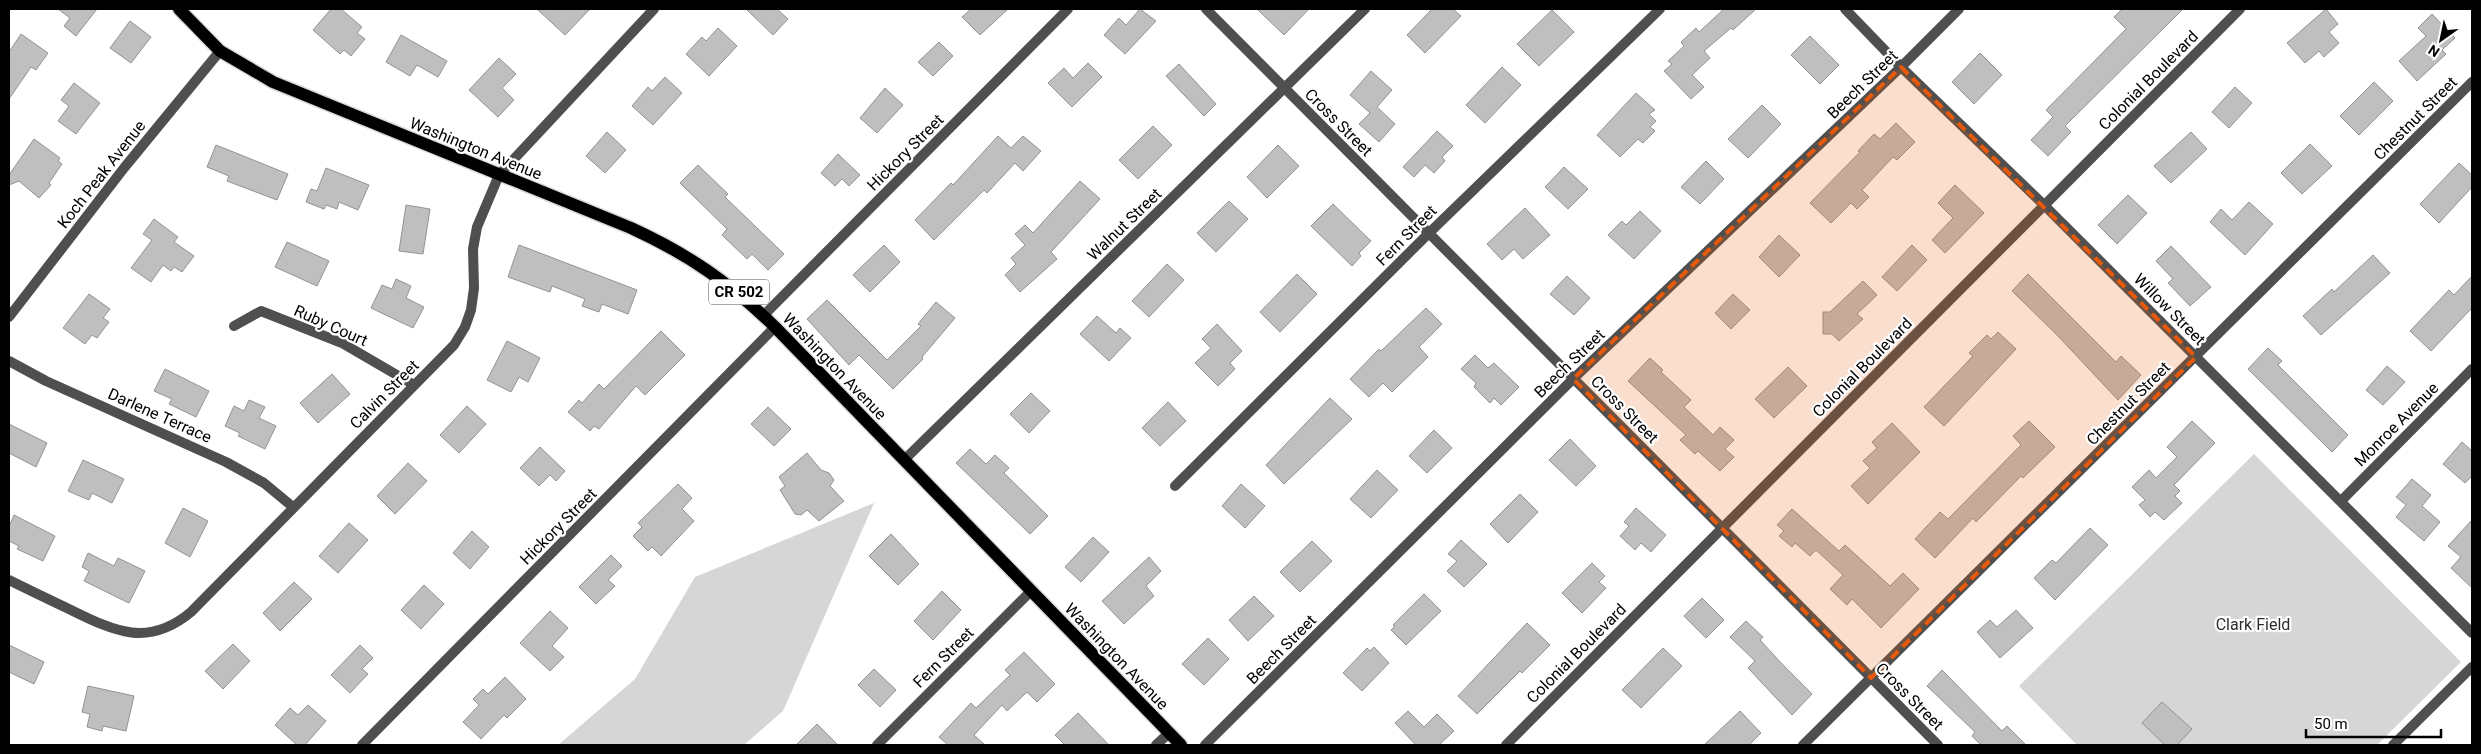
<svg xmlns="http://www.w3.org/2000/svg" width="2481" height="754" viewBox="0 0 2481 754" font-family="Roboto,sans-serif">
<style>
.green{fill:#d6d6d6}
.building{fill:#bfbfbf;stroke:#939393}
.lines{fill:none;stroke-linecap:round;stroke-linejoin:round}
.primary-casing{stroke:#dbdbdb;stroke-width:15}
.minor{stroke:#4f4f4f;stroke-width:10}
.primary{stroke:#000;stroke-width:12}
.marked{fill:#e8590c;fill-opacity:0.2;stroke:#e8590c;stroke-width:4;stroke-dasharray:10 6;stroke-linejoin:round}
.labels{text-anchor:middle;stroke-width:4.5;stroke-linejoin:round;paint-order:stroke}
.shield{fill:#fff;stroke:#4c4c4c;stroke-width:1}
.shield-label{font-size:15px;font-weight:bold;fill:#000}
.street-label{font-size:16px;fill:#000;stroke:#fff}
.park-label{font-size:16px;fill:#2d2d2d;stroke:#fff}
</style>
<rect width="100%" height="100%" fill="#fff"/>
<path class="green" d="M2254 454 2461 662 2377 745H2077L2019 686Z
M874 503 783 711 744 745H558L635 679 695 577Z"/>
<path class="building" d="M58 9H97L76 36 64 26 70 18Z
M331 9H341L362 27 357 33 365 39 351 56 344 50 340 54 313 30Z
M537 9H590L565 35Z
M746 9H777L788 19 773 35Z
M971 9H1008L980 35 962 17Z
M1140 9 1156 21 1125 54 1104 35 1119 18 1126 25Z
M1257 9H1309L1284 35Z
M1432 9H1453L1461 16 1425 53 1407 35Z
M1724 9H1756L1733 30 1731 28 1704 51 1710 58 1692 75 1704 87 1691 99 1664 71 1672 64 1668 61 1684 46 1681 42 1696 28 1699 32Z
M2122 9H2183L2065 126 2071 132 2048 156 2031 140 2053 117 2046 110 2126 29 2114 17Z
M2326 9 2338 24 2329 32 2339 43 2324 57 2319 51 2305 63 2287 43Z
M1552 10 1574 32 1539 66 1517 44Z
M2432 14 2455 38 2442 50 2446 54 2417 81 2399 61 2426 36 2418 28Z
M130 21 151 37 131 63 110 48Z
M718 28 737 46 709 76 686 54 702 37 706 41Z
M21 34 48 53 36 70 31 67 9 99V52Z
M401 35 447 61 438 77 417 65 410 76 386 62Z
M1810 36 1839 65 1820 84 1791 55Z
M939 42 953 56 933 76 918 62Z
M1980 53 2002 75 1974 104 1952 82Z
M499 58 516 74 502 88 514 100 498 117 469 90Z
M1088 63 1102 77 1072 107 1048 83 1064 68 1073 78Z
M1179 64 1216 104 1204 116 1166 76Z
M1502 67 1521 85 1485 123 1466 105Z
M1371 71 1392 90 1377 107 1395 124 1379 142 1359 124 1370 113 1350 95Z
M665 77 682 93 653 125 632 106 648 87 652 91Z
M2374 82 2393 101 2359 135 2340 116Z
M74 83 100 103 76 134 58 121 69 106 61 100Z
M2235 87 2252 103 2229 128 2212 112Z
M885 88 903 105 877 133 860 118Z
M1636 93 1655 110 1649 114 1656 121 1650 127 1655 131 1643 143 1638 139 1620 157 1597 135Z
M1762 105 1781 124 1748 158 1728 139Z
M1896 123 1915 142 1897 160 1893 157 1862 190 1869 197 1857 209 1851 203 1831 223 1810 203 1860 152 1858 151 1874 134 1880 139Z
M1153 126 1172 145 1138 179 1119 160Z
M1437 131 1453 146 1442 157 1445 161 1434 173 1425 165 1414 177 1403 167Z
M607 132 626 150 605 173 586 156Z
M2191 132 2207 149 2171 183 2154 166Z
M998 136 1011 148 1023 136 1041 151 1023 171 1015 163 987 193 984 190 934 240 915 220 951 183 953 185Z
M34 139 60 158 58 161 62 164 49 183 51 185 39 198 19 181 9 185V175Z
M2310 144 2332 166 2302 194 2281 173Z
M216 145 288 174 277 200 227 181 229 176 207 167Z
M1278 145 1299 166 1267 198 1247 177Z
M838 154 860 175 849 186 842 179 835 186 821 173Z
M1706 161 1724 179 1700 204 1681 187Z
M2459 163 2472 175V187L2439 223 2420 204Z
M698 165 728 194 725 197 784 254 768 270 752 254 747 259 722 235 727 229 680 183Z
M1564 167 1588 189 1568 209 1545 187Z
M326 168 369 185 358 210 339 202 337 209 326 205 324 209 306 202 311 189 317 191Z
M1080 181 1100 199 1051 252 1057 259 1020 292 1005 275 1016 264 1011 258 1025 245 1015 234 1025 225 1033 233Z
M1955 185 1984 213 1945 253 1932 240 1953 218 1938 203Z
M2128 195 2147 213 2117 244 2098 225Z
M1229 201 1248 219 1216 252 1197 233Z
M2249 202 2273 224 2245 255 2210 222 2221 209 2232 220Z
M1333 204 1371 241 1359 253 1361 256 1352 266 1311 226Z
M406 205 430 209 423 254 399 251Z
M1525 208 1550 235 1523 259 1514 249 1502 260 1487 244Z
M1640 211 1661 231 1634 259 1608 235 1622 221 1626 225Z
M154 219 178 237 174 242 194 256 182 272 174 267 171 271 163 265 151 282 131 268 152 240 143 234Z
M1779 235 1800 255 1779 277 1759 257Z
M287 242 329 261 317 286 275 267Z
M519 245 637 290 628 314 602 304 599 312 582 306 585 299 552 286 550 292 508 277Z
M884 245 900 262 870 292 853 275Z
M1912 245 1927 260 1897 291 1882 277Z
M2171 246 2211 287 2190 306 2168 283 2173 279 2156 261Z
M2373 255 2390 273 2321 335 2303 316 2332 289 2334 292Z
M1167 264 1184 280 1149 317 1132 301Z
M1297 274 1317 294 1280 332 1260 312Z
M2028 274 2116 362 2121 356 2141 375 2118 400 2057 335 2012 291Z
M1567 276 1590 298 1574 315 1550 294Z
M2472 276V308L2431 351 2410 331 2449 290 2454 295Z
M396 279 411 286 406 298 424 307 413 328 371 308 382 285 392 289Z
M1863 281 1877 295 1857 314 1863 319 1839 341 1832 334H1823V312H1830Z
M89 294 110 309 103 318 109 322 97 338 92 335 85 344 63 328Z
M1733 294 1750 310 1731 329 1715 313Z
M827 300 887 360 921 326 918 324 936 302 955 318 922 357 923 359 893 389 859 355 849 365 807 319Z
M1426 308 1442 324 1419 347 1428 357 1392 392 1383 383 1369 397 1350 379 1379 349 1381 351Z
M1097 316 1116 333 1120 328 1131 338 1109 361 1080 334Z
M1217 324 1242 351 1230 363 1235 369 1218 386 1195 363 1211 348 1202 339Z
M661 331 685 355 645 395 636 386 599 429 594 426 590 431 568 412 579 400 582 403 599 384 604 389Z
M1998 332 2016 349 1944 426 1924 407 1973 356 1969 353 1987 335 1991 339Z
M507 341 540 358 528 382 519 377 511 392 487 380Z
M2268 348 2282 361 2278 365 2348 435 2332 452 2248 369Z
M1475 355 1488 368 1494 363 1519 387 1501 405 1494 398 1490 403 1474 387 1476 383 1461 369Z
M1650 358 1663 370 1661 372 1691 400 1684 407 1713 435 1720 427 1734 440 1725 449 1734 457 1720 471 1698 451 1695 454 1680 440 1686 435 1628 381Z
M2387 366 2405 382 2383 405 2366 390Z
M1788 367 1807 386 1774 418 1755 399Z
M165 369 209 391 196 417 169 404 172 399 154 391Z
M332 374 350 394 318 423 300 403Z
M1031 393 1050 411 1029 433 1010 414Z
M1330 398 1352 419 1284 484 1266 465Z
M249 400 265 407 259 418 276 426 265 449 238 436 240 433 225 426 234 406 244 411Z
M1168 402 1186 421 1160 446 1142 428Z
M467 406 486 424 459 453 440 435Z
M768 407 791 429 774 446 751 424Z
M2029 421 2055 447 2023 478 2021 476 1976 522 1973 518 1935 558 1915 539 1940 512 1948 519 2021 445 2013 436Z
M2192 421 2215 443 2174 485 2180 491 2175 496 2182 503 2164 520 2155 512 2150 517 2139 505 2145 500 2132 487 2149 470 2156 478 2177 457 2167 447Z
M1892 423 1920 452 1868 504 1851 486 1870 468 1863 461 1877 448 1872 442Z
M9 424 47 443 36 467 9 453Z
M1434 430 1452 448 1427 473 1409 456Z
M1570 439 1596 466 1576 486 1549 460Z
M2462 442 2472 451V476L2465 483 2443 464Z
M540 447 565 471 556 481 550 475 539 486 520 468Z
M970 449 986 464 995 455 1009 468 1004 473 1048 516 1030 534 956 463Z
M807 453 821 470 829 473 834 480 830 486 844 501 819 521 807 510 801 515 795 514 780 490 785 486 779 477Z
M83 460 124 479 112 503 92 493 89 500 68 491Z
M408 463 427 481 395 514 377 496Z
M1377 470 1398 490 1371 518 1350 499Z
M2412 479 2431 495 2422 506 2440 522 2424 541 2396 517 2406 505 2396 497Z
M678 484 692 498 682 509 694 521 661 556 652 547 648 551 633 536 642 527 638 523Z
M1241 484 1265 506 1245 528 1222 506Z
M1520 494 1538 512 1508 543 1490 524Z
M183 508 208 521 190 557 165 543Z
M1636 508 1666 535 1651 552 1641 543 1635 550 1620 536 1629 526 1624 522Z
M1792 509 1839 551 1845 545 1890 586 1903 573 1919 589 1881 628 1852 599 1847 605 1830 589 1843 575 1816 550 1810 556 1795 543 1792 547 1779 536 1784 531 1777 525Z
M14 515 55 536 43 561 17 549 19 546 9 541V527Z
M2472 520V588L2451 568 2461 557 2448 546Z
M349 523 368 540 338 573 319 556Z
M2090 528 2108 545 2055 600 2034 578 2052 560 2056 563Z
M472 531 489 547 470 569 453 553Z
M891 534 919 564 898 585 869 556Z
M1093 537 1109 552 1081 582 1065 567Z
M1461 540 1487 564 1464 587 1447 571 1457 561 1448 554Z
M1312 541 1332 561 1300 592 1280 572Z
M88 553 114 566 118 558 145 571 129 603 84 581 89 571 82 567Z
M611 555 622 566 608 580 615 586 596 604 579 587Z
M1149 557 1161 571 1146 586 1154 596 1124 624 1102 601Z
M1592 563 1605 576 1599 582 1606 588 1582 613 1562 593Z
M294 582 312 599 280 631 263 613Z
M424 585 444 604 421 629 401 610Z
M942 591 961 610 933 640 914 621Z
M1424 594 1441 611 1406 645 1391 630 1395 626 1393 625Z
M1254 596 1274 616 1248 641 1229 620Z
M1702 598 1724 620 1706 638 1684 616Z
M2016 610 2033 628 2000 658 1977 632 1990 620 1997 627Z
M550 611 568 628 552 646 564 657 550 671 520 643Z
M1746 621 1763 637 1760 640 1784 666 1812 694 1792 715 1748 668 1755 661 1730 637Z
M1527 623 1550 645 1522 673 1520 671 1477 714 1458 696Z
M1208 638 1229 659 1204 685 1182 664Z
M233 644 250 661 223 689 205 671Z
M9 645 44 662 34 684 9 672Z
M360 645 373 658 362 669 368 674 350 693 331 675Z
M1374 647 1389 663 1362 691 1343 673 1367 648 1370 651Z
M1663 648 1682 666 1641 708 1622 690Z
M1024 652 1055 684 1037 702 1027 692 1007 711 1002 705 974 735 985 745H948L939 737 971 703 976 708 1010 675 1005 670Z
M874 669 896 690 880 707 858 685Z
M1942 670 2002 731 2007 726 2026 745H1981L1972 736 1975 732 1927 686Z
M505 677 526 699 507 718 504 715 481 739 463 722 479 705 473 699 483 689 488 694Z
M88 686 134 696 126 731 103 726 102 731 87 727 90 714 82 712Z
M2162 702 2192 729 2177 745H2165L2142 723Z
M308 705 326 721 305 745H297L275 725 290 708 298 715Z
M1408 711 1424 727 1437 714 1454 731 1439 745H1416L1395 723Z
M1740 711 1761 733 1749 745H1704Z
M1078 713 1109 745H1065L1055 735Z
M817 724 838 745H796Z"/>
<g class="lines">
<defs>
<path id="primary" d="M179 9 220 51 273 82 631 228C688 254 730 283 775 327L1181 745"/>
</defs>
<use href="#primary" class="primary-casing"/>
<path class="minor" d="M1206 9 1938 745
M1845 9 1901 67 2044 205 2472 633
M763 316 1068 9
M9 317 124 168 220 51
M234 326 261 311 342 343 414 385
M9 361 46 381 226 462 264 483 293 507
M904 460 1365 9
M1175 486 1429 233 1660 9
M2341 501 2472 369
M9 580C29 590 50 600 71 610 114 631 148 648 191 612L454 345 465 327 471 310 474 288 473 249 477 227 499 175 654 9
M362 745 775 327
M877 745 1031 591
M1156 745 1169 733
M1205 745 1573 379 1901 67 1959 9
M1506 745 2240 9
M1803 745 2472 82
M2393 745 2472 667"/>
<use href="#primary" class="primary"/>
</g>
<path class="marked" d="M1901 67 2196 357 1871 678 1573 379Z"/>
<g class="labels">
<rect class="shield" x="709" y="279.5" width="60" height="25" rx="4"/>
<g class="shield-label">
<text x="739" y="297">CR 502</text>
</g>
<g class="street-label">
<text transform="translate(2148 80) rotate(-45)" y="6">Colonial Boulevard</text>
<text transform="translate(1862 84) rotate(-44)" y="6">Beech Street</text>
<text transform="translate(2415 118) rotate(-45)" y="6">Chestnut Street</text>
<text transform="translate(1339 122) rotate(45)" y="6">Cross Street</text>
<text transform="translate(476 148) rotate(22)" y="6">Washington Avenue</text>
<text transform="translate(905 152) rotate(-45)" y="6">Hickory Street</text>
<text transform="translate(101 174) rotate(-52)" y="6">Koch Peak Avenue</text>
<text transform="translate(1124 224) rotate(-44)" y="6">Walnut Street</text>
<text transform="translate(1406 235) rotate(-45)" y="6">Fern Street</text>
<text transform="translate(2170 309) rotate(45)" y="6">Willow Street</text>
<text transform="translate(331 325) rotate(24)" y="6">Ruby Court</text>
<text transform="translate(1569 363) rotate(-44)" y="6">Beech Street</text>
<text transform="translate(835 366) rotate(46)" y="6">Washington Avenue</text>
<text transform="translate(1862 367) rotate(-45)" y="6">Colonial Boulevard</text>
<text transform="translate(384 394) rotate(-45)" y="6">Calvin Street</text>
<text transform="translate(2128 403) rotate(-45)" y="6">Chestnut Street</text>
<text transform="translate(1625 409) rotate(45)" y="6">Cross Street</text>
<text transform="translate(160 415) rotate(24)" y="6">Darlene Terrace</text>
<text transform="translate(2396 424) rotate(-45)" y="6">Monroe Avenue</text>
<text transform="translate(558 526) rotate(-45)" y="6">Hickory Street</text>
<text transform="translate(1281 649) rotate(-45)" y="6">Beech Street</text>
<text transform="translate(1576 653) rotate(-45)" y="6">Colonial Boulevard</text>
<text transform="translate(1117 656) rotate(46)" y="6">Washington Avenue</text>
<text transform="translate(943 657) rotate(-45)" y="6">Fern Street</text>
<text transform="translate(1910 696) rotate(45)" y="6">Cross Street</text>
</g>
<g class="park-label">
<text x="2253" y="630">Clark Field</text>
</g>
</g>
<rect width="2481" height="754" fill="none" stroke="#000000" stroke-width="20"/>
<g transform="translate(2441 40) rotate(213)" stroke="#ffffff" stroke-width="4" paint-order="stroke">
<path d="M0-4L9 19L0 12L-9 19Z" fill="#000000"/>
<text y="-8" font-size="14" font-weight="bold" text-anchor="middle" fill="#000000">N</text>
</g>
<path d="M2306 729v8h135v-8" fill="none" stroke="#000000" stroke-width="2.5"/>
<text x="2314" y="729" font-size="15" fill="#000000" stroke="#ffffff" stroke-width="4" paint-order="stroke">50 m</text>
</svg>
